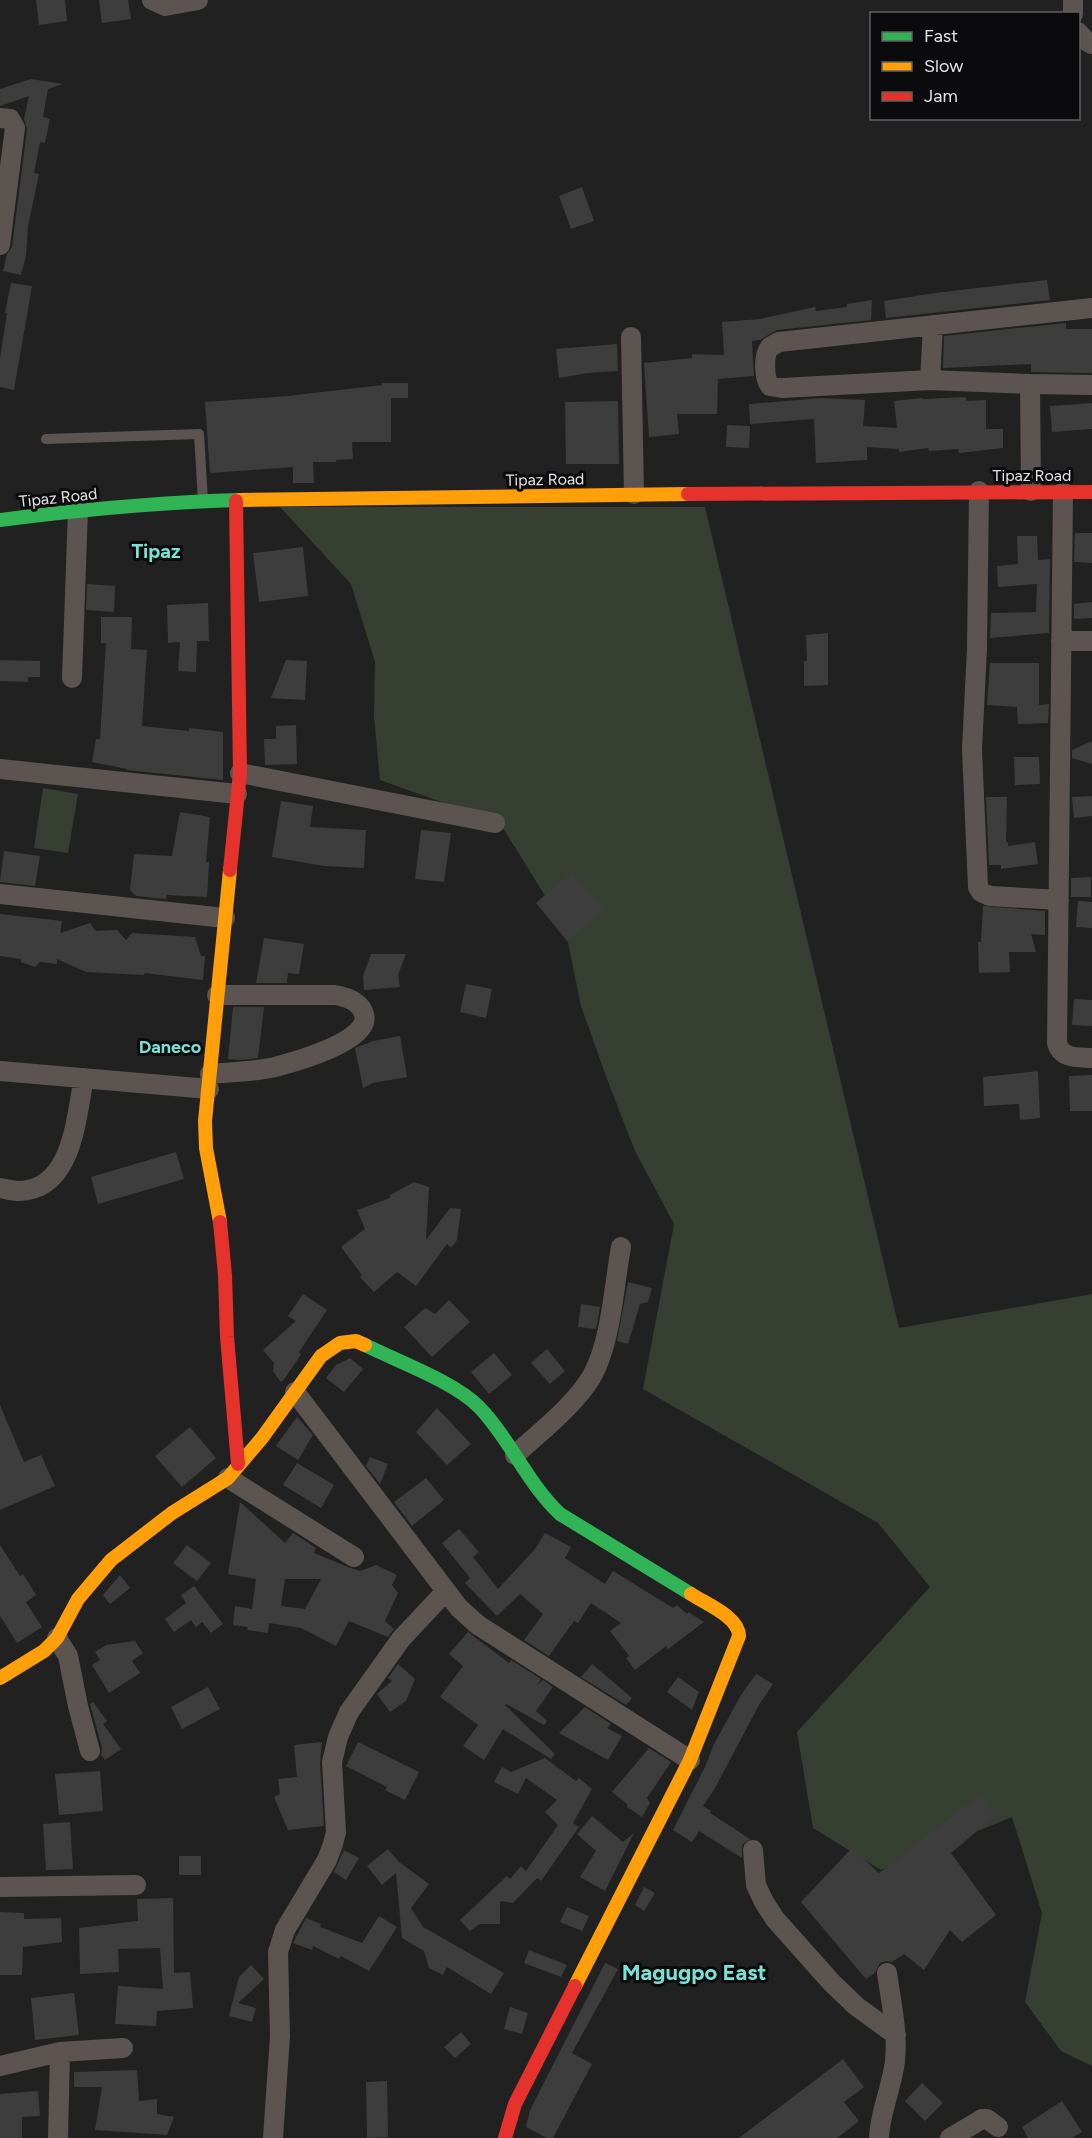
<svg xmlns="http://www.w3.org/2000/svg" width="1092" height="2138" viewBox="0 0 1092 2138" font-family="Figtree,sans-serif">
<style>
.green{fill:#363f32}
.building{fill:#3e3d3d;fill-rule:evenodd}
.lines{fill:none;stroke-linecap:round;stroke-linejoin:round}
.lane{stroke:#5c5450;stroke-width:10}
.street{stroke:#5c5450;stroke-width:20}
.fast{stroke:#30b455;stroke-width:14}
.slow{stroke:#ff9f0a;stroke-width:14}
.jam{stroke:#e5322d;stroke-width:14}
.labels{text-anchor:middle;stroke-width:6;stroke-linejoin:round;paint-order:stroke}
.street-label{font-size:16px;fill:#e3e2e4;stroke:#0b0a0c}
.neighbourhood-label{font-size:18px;font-weight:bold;fill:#7ae2d5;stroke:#0b0a0c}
.quarter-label{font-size:20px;font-weight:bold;fill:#7ae2d5;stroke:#0b0a0c}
.district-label{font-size:22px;font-weight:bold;fill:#7ae2d5;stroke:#0b0a0c}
</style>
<rect width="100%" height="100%" fill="#222122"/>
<path class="green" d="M280 507H705L899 1328 1092 1294V2066L1061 2051 1025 2002 1042 1913 1012 1817 881 1870 813 1828 797 1732 930 1587 878 1523 643 1389 674 1224 635 1151 607 1079 581 1006 565 928 500 823 380 780 374 716 375 662 351 584Z
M43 788 78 794 68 853 34 848Z"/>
<path class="building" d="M36 0H65L67 21 39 25Z
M99 0H128L131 19 102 23Z
M31 79 63 84 48 89 43 117 50 119 45 143 40 142 34 173 39 174 28 226 26 256 21 275 3 271 7 254 12 247 27 130 24 119 29 96 0 106V89Z
M582 187 594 221 571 229 559 196Z
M1047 280 1050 300 886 318 884 301 935 293Z
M11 283 32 286 14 390 0 387V358L7 313H5Z
M872 300 871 320 777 330 760 340 752 341 754 376 718 379 717 414H677L679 434 649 437 644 363 692 358V354L724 355 722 322 760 319 815 307 816 311 847 307V304Z
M1066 323V329H1092V373L1031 372V364L943 368 944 336Z
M617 344 618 371 588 373 559 378 556 349Z
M382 383H408V398H391V442H352L353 459 336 460V462H313L314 483H293V467L210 473 205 402 288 396 382 385Z
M966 397V401L986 400V429H1003V448L959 453 958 449 929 451 928 448 899 452V449L867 447V460L816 463 814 419 750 424 749 404 821 398 865 400 863 426 897 428 894 401 923 398V399Z
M618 401 619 464H566L565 402Z
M1092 403V429L1052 432 1050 406Z
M727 425 750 426 749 448 726 447Z
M1075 533H1092V563L1074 562Z
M1017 536H1037L1038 560 1050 559 1049 633 990 638 991 613 1036 612 1037 584 998 587 997 566 1018 564Z
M303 547 308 596 259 602 253 553Z
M87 584 115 586 114 612 86 610Z
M1092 602V618L1074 619V604Z
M208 603 209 641H197L196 672 178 671 180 642 168 643 167 605Z
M101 617H132L131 649 147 650 142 726 189 731V728L223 732V780L127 770V769L92 762 96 739H100L106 643H101Z
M828 633V685L804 686V661H807L806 635Z
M0 660 40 661V677H28V682L0 681Z
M286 660 307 661 305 700 271 698Z
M990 663H1039V705L1049 704 1048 723 1018 724 1017 707 987 705Z
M296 725 297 764 265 765 264 739H276V726Z
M1092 741V764L1072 758V750Z
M1014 757H1039L1040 784 1015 785Z
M1092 796V816L1074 818 1072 797Z
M986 797H1007L1006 842H1008V846L1035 842 1038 864 1001 869V865H989Z
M281 801 313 806 310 827 366 830 364 868 324 866 272 857Z
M180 812 210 817 206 862H209L207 897 167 895 166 899 136 896 130 890 134 854 172 856Z
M421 830 451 833 444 882 415 879Z
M4 851 40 856 35 886 0 882Z
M572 872 604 910 567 941 536 903Z
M1091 877V897H1071V878Z
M1078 901 1092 902V928L1076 927Z
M983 906 1045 911V935L1031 934 1036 952H1009L1010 972 979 973 978 942H981Z
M0 914 62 921 60 933 90 923 96 931 117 930 126 940 132 933 195 937 201 956H205L203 980 145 973 144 975 86 972 57 959V964L40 962 35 967 21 962V959L0 956Z
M264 938 304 944 299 974 288 973 287 983H256Z
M371 954H406L398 975 400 987 364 990 363 976Z
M466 984 492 989 486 1018 460 1012Z
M1074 999 1092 1000V1026L1072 1025Z
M233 1007H264L258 1058 240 1060 228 1059Z
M400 1036 407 1077 373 1083 363 1088 355 1048 373 1041Z
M1038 1071 1040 1118 1020 1120 1019 1104 984 1106 983 1077Z
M1092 1075V1111H1070L1069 1076Z
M176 1152 184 1179 98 1204 91 1177Z
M414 1182 429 1187 426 1240 450 1208 461 1209 457 1240 451 1248 447 1244 416 1286 397 1272 374 1292 360 1277 362 1275 341 1247 365 1229 357 1210 390 1198V1195Z
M628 1282 652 1288 648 1302 640 1304 628 1344 617 1341Z
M303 1294 327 1310 299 1352 301 1355 282 1382 280 1381 273 1371 274 1363 263 1350 296 1321 288 1316Z
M449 1300 470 1322 432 1357 404 1327 425 1308 435 1314Z
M581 1304 600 1307 596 1329 578 1327Z
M547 1349 565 1371 550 1384 531 1363Z
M494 1353 512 1375 489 1394 471 1372Z
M350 1358 363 1369 344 1392 326 1378 336 1365Z
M0 1405 24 1462 41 1455 55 1486 0 1510Z
M437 1408 471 1444 447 1465 416 1432Z
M297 1417 313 1435 298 1460 276 1446Z
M190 1427 216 1458 182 1487 155 1456Z
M370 1457 388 1464 380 1484 366 1466Z
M297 1463 334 1485 321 1508 283 1485Z
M426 1478 444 1500 412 1526 394 1502Z
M240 1502 285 1543 293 1533 316 1548 314 1553 348 1567 360 1571 376 1565 397 1575 392 1585 398 1593 385 1621 394 1629 388 1637 349 1621 336 1646 301 1628 269 1623 268 1633 247 1630 248 1627 233 1625 235 1606 252 1609 256 1579 228 1574ZM285 1579H321L305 1609 281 1606Z
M459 1529 479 1552 473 1557 498 1589 535 1549 545 1533 571 1547 565 1558 605 1584 613 1571 673 1608 677 1605 687 1614 688 1612 704 1622 668 1649 666 1646 635 1670 626 1658 629 1656 610 1631 621 1623 591 1603 578 1623 574 1621 549 1656 524 1640 543 1614 520 1594 497 1616 465 1583 470 1578 442 1543Z
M0 1545 20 1576 23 1574 36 1595 26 1602 42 1627 17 1643 0 1616Z
M187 1545 211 1563 197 1581 173 1563Z
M120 1575 130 1588 110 1604 103 1595Z
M194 1586 223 1624 211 1633 202 1622 196 1627 191 1620 174 1632 165 1619 186 1603 181 1595Z
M468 1632 509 1663 511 1660 541 1679 537 1685 543 1680 553 1687 536 1711 547 1721 544 1725 506 1704 505 1705 555 1754 551 1759 503 1729 484 1760 463 1746 478 1725 440 1697 463 1666 449 1654Z
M135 1641 143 1653 132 1661 140 1673 109 1693 92 1665 100 1660 95 1652 106 1645Z
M398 1664 415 1679 406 1701 390 1712 377 1694 392 1681 388 1678Z
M592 1664 632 1698 626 1705 581 1677Z
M756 1674 773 1684 759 1705 715 1788 703 1806 711 1811 710 1813 750 1839 742 1845V1858L699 1831 692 1842 673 1830 705 1767 714 1744 741 1695Z
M678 1677 699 1692 692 1710 667 1692Z
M208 1687 220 1709 182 1729 171 1707Z
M93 1702 107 1721 103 1724 121 1749 105 1760 101 1755 102 1748 90 1704Z
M585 1707 611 1724 607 1728 622 1736 608 1760 559 1733Z
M322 1742 320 1763 324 1826 288 1830 274 1797 280 1794 278 1779 297 1777 294 1745Z
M358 1742 419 1772 405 1800 385 1790 387 1787 346 1766Z
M649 1748 671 1762 647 1798 650 1803 642 1817 627 1807V1804L612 1792Z
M545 1758 576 1781 579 1778 592 1789 573 1823 579 1827 541 1881 537 1878 513 1903 500 1901V1924H479L470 1931 460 1920 507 1876 510 1879 521 1866 526 1871 558 1825 545 1812 557 1800 526 1778 518 1794 494 1782 502 1767 511 1772Z
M100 1771 103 1811 59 1815 55 1774Z
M979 1795 995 1816 951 1853 996 1915 962 1942 950 1930 924 1970 904 1954 892 1962 886 1961 880 1963 875 1973 866 1979 801 1902 852 1848 879 1873Z
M592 1816 623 1842 634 1833 605 1891 580 1877 596 1851 577 1834Z
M70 1822 73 1869 46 1870 43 1824Z
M388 1849 399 1862 429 1884 411 1908 423 1927 504 1973 491 1994 447 1967 443 1975 429 1968 424 1951 402 1938 396 1873 382 1885 367 1866Z
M344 1850 359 1858 346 1880 334 1872Z
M179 1856H201V1875H179Z
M644 1887 655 1893 644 1911 635 1905Z
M173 1898 174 1973 190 1972 193 2008 157 2011 156 2026 115 2024 118 1986 163 1989 160 1948 118 1949 119 1972 80 1974 79 1928 138 1921 137 1899Z
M567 1907 589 1916 582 1931 560 1922Z
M0 1912 24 1913V1919L61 1918 62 1942 23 1947 22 1975H0Z
M379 1916 397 1927 369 1971 341 1956 339 1959 313 1946 312 1950 293 1943 306 1918 321 1924 320 1927 362 1943Z
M529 1950 567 1965 561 1977 524 1963Z
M605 1963 618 1969 572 2053 592 2064 553 2138H547L526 2127 530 2110Z
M251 1965 264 1979 238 2003 256 2008 252 2022 229 2016 239 1977Z
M74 1993 79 2035 35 2040 31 1998Z
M510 2007 528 2013 522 2034 504 2029Z
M461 2032 471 2044 455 2058 444 2047Z
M843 2059 864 2087 844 2102 859 2121 837 2138H739Z
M137 2070 139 2101 157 2099V2114L174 2117 167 2135 95 2130 102 2087H74V2072Z
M387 2081 388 2137 367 2138 366 2082Z
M922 2083 943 2103 925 2121 905 2101Z
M38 2091 40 2116 22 2117V2138H0V2094Z
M1062 2101 1082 2132 1072 2138H1028L1022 2127Z"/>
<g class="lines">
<path class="lane" d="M46 439 199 434 203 501"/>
<path class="street" d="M152 0 165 6 198 0
M1073 0V14
M1078 32 1085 40 1092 44
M0 118 10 119 15 128 0 245
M1092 308 779 342C777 343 772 346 770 347 763 355 764 378 770 386L782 388 930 380 1030 384 1092 385
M631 337 634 494
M930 380 933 325
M1030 384 1031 491
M979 491 977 648 972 749 978 887 981 892 990 896 1059 900
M1063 492 1057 1043C1061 1059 1078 1057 1092 1058
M1061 641H1092
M72 678 78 510
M0 769 237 794
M240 773 495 823
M0 894 225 918
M0 1071 209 1089
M210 1074C231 1072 254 1072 275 1067 294 1062 372 1041 364 1014 360 1001 347 997 335 995H217
M0 1188C6 1189 13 1191 19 1191 73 1190 76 1117 84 1078
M295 1392 459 1608 478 1625 690 1760
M515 1455C539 1433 576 1404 592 1376 611 1343 614 1285 621 1247
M228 1478 354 1557
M57 1638 68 1656 78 1706 90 1751
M753 1850 756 1885 764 1902 775 1919 832 1983 856 2006 896 2035
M0 1887 136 1885
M0 2066 60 2052 123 2048
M58 2138 60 2052
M273 2138 280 2036 278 1952 285 1930 327 1860 333 1844 336 1832 332 1762 338 1737 349 1712 401 1639 446 1591
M879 2138C880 2112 892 2087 895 2061 898 2031 891 2002 887 1973
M950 2138 982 2119H987L998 2127"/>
<path class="fast" d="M0 520C79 510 159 502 239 500
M365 1345C397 1361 455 1382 479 1407 510 1439 527 1483 560 1514L691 1594"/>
<path class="slow" d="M239 500 688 494
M220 1222 206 1148 205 1121 230 870
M0 1678 44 1651 57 1638 78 1599 111 1560 172 1513 228 1478 262 1438 321 1356 340 1343 356 1341 365 1345
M575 1986 690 1760 739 1636C739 1617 706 1604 691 1594"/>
<path class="jam" d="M688 494 1092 492
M230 870 240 773 236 501
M220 1222 225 1275 227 1337 238 1464
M505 2138 515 2104 575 1986"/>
</g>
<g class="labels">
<g class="street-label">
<text x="1032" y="481">Tipaz Road</text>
<text transform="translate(545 479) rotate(-1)" y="6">Tipaz Road</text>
<text transform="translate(58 497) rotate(-6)" y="6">Tipaz Road</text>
</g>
<g class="neighbourhood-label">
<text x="170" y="1053">Daneco</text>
</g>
<g class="quarter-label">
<text x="156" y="558">Tipaz</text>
</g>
<g class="district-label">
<text x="694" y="1980">Magugpo East</text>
</g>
</g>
<rect x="870" y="12" width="210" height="108" fill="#0b0a0c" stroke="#616062" stroke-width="1.5"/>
<rect x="882" y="32" width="30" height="9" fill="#30b455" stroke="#616062" stroke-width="1.5"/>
<text x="924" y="42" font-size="18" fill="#e3e2e4">Fast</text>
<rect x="882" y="62" width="30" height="9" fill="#ff9f0a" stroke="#616062" stroke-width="1.5"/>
<text x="924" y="72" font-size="18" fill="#e3e2e4">Slow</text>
<rect x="882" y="92" width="30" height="9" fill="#e5322d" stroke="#616062" stroke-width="1.5"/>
<text x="924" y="102" font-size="18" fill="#e3e2e4">Jam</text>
</svg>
